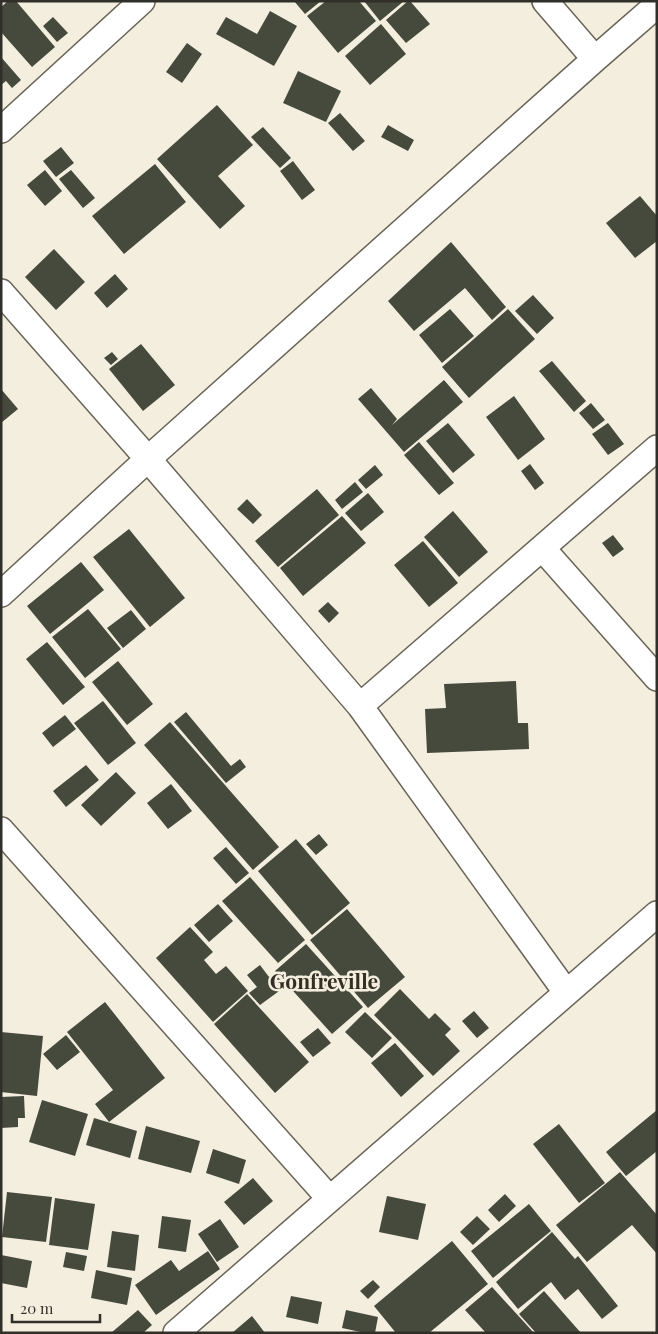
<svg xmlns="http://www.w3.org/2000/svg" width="658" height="1334" viewBox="0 0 658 1334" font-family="'Playfair Display',serif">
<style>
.building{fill:#464a3d}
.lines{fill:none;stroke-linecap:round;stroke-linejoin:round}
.minor-casing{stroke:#696457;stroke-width:28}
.minor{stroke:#fff;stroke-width:25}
.labels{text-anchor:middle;stroke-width:5;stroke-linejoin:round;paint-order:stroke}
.district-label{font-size:21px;font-weight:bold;fill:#332f23;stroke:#f3eede}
</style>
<rect width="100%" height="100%" fill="#f3eede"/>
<path class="building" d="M8 1H16L55 47 32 67 1 32V7Z
M294 1H321L305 14Z
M326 1H359L376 21 338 53 307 16Z
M364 1H404L380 21Z
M408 1H410L430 24 406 43 386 20Z
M270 11 297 26 274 66 216 34 226 17 257 34Z
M53 17 68 33 57 42 43 26Z
M381 24 406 54 370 85 345 56Z
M187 43 202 54 182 83 166 72Z
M1 57 21 80 12 88 6 81 1 85Z
M298 71 341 91 326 122 283 103Z
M217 105 253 145 218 176 245 206 220 229 157 159Z
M340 113 365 141 353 151 328 123Z
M388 125 414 140 408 151 381 137Z
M263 127 291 158 280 168 251 137Z
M61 147 74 163 56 177 43 161Z
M293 161 315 190 302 200 280 171Z
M155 164 186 202 124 254 92 216Z
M45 170 62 191 45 206 27 185Z
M71 170 95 198 83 208 59 179Z
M640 196 657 216V241L635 258 606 223Z
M451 242 506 307 492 320 465 288 414 331 388 301Z
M54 249 85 282 56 310 25 277Z
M115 274 128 289 107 308 94 293Z
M533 295 554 318 537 334 515 311Z
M450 309 474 336 442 363 419 335Z
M508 309 535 339 469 398 442 367Z
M141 344 175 385 143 411 109 369Z
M112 352 118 359 111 365 104 358Z
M552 361 586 401 574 412 539 371Z
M444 380 463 402 404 452 358 399 371 388 397 419 392 425Z
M1 389 18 409 1 423Z
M514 396 545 439 518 460 486 417Z
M591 403 605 420 593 429 579 413Z
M448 423 475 455 453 473 426 441Z
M608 423 624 444 608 455 592 434Z
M419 442 454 483 439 495 404 455Z
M530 464 544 483 535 490 521 471Z
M375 465 383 475 366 489 358 480Z
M355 482 363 492 342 509 335 500Z
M317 489 339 515 278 567 255 541Z
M368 493 384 512 361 531 345 513Z
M247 499 262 515 253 524 237 509Z
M453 511 488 552 459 577 424 537Z
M342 516 366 543 303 596 280 568Z
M129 529 185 598 150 627 93 557Z
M613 535 624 549 613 557 602 543Z
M423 541 458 583 429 607 394 565Z
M81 562 104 590 50 634 27 606Z
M328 602 339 613 329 623 318 611Z
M88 609 121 649 85 678 52 637Z
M131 610 146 629 123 648 107 628Z
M47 642 85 687 63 705 26 659Z
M118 661 153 704 127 725 92 682Z
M516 681 518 723H528L529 749 427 753 425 709 446 708 444 684Z
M103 701 136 743 108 765 74 723Z
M186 712 231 766 240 759 246 767 226 783 174 722Z
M65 715 76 729 53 747 42 733Z
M170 722 279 847 253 870 144 745Z
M86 765 99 780 66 807 53 791Z
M116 772 136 793 101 826 81 805Z
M171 784 192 811 168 829 147 803Z
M319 834 328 845 316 855 306 844Z
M296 839 350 903 312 935 258 871Z
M226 847 249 873 236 884 213 858Z
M250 877 305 940 278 963 222 901Z
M218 904 233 921 209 942 194 925Z
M347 909 405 977 368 1008 310 940Z
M190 927 213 952 204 960 216 974 226 966 248 991 213 1022 156 958Z
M306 944 363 1007 332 1034 275 971Z
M260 965 269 977 274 973 286 986 260 1005 249 993 257 987 247 975Z
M400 989 429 1019 435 1013 451 1029 445 1035 460 1051 433 1076 374 1015Z
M247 994 309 1062 275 1093 214 1024Z
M105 1002 165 1078 109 1122 95 1104 113 1090 67 1032Z
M474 1011 489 1028 477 1038 462 1021Z
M365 1012 392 1038 372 1058 345 1032Z
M318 1028 331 1043 313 1057 300 1042Z
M1 1032 43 1036 37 1096 1 1092Z
M66 1035 80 1052 57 1070 43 1054Z
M395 1043 424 1076 401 1097 371 1063Z
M24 1096 25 1118H18V1127L1 1128V1097Z
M42 1100 88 1114 75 1156 29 1142Z
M657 1110V1151L626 1176 606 1152Z
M94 1118 137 1131 130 1158 86 1145Z
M559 1124 605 1183 579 1203 533 1144Z
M146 1126 200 1141 191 1173 138 1159Z
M213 1149 246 1160 239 1184 206 1173Z
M620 1172 657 1215V1254L632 1225 587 1262 556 1225Z
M253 1178 273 1201 244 1225 224 1202Z
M7 1192 52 1197 46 1242 2 1237Z
M505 1194 516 1206 499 1222 488 1210Z
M387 1196 426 1204 418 1240 379 1232Z
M55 1198 95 1204 88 1250 49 1245Z
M529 1204 551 1231 493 1278 471 1251Z
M162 1216 191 1220 186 1252 158 1248Z
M477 1216 490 1229 473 1245 460 1232Z
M220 1219 239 1247 217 1262 198 1234Z
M112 1231 139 1235 135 1271 107 1267Z
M552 1232 575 1259 578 1256 618 1306 602 1319 578 1289 565 1300 551 1282 518 1309 496 1282Z
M452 1241 488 1284 429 1333H396L374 1306Z
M208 1251 220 1269 156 1315 135 1285 171 1260 179 1271Z
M66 1252 87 1256 84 1271 63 1267Z
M1 1255 32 1261 27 1288 1 1283Z
M96 1270 132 1278 127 1305 91 1298Z
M373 1280 380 1287 368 1299 360 1291Z
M492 1287 534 1333H486L465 1310Z
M544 1291 581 1333H536L519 1314Z
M291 1296 322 1302 318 1324 286 1317Z
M138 1310 152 1325 143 1333H111Z
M346 1310 378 1317 375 1333H365L342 1328Z
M252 1316 265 1333H232Z"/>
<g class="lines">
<defs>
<path id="minor" d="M545 1 595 59
M1 130 142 1
M1 292 148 459 360 706 566 992
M542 548 657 678
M1 594 148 459 595 59 657 5
M360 706 657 448
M1 830 330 1199
M176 1333 657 914"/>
</defs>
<use href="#minor" class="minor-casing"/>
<use href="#minor" class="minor"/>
</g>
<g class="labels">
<g class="district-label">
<text x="324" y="989">Gonfreville</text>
</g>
</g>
<rect width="658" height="1334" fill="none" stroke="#312f29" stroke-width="5"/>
<path d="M12 1314v8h88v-8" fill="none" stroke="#312f29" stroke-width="2.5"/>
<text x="20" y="1314" font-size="15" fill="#312f29" stroke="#f3eede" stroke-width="4" paint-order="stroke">20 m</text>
</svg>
